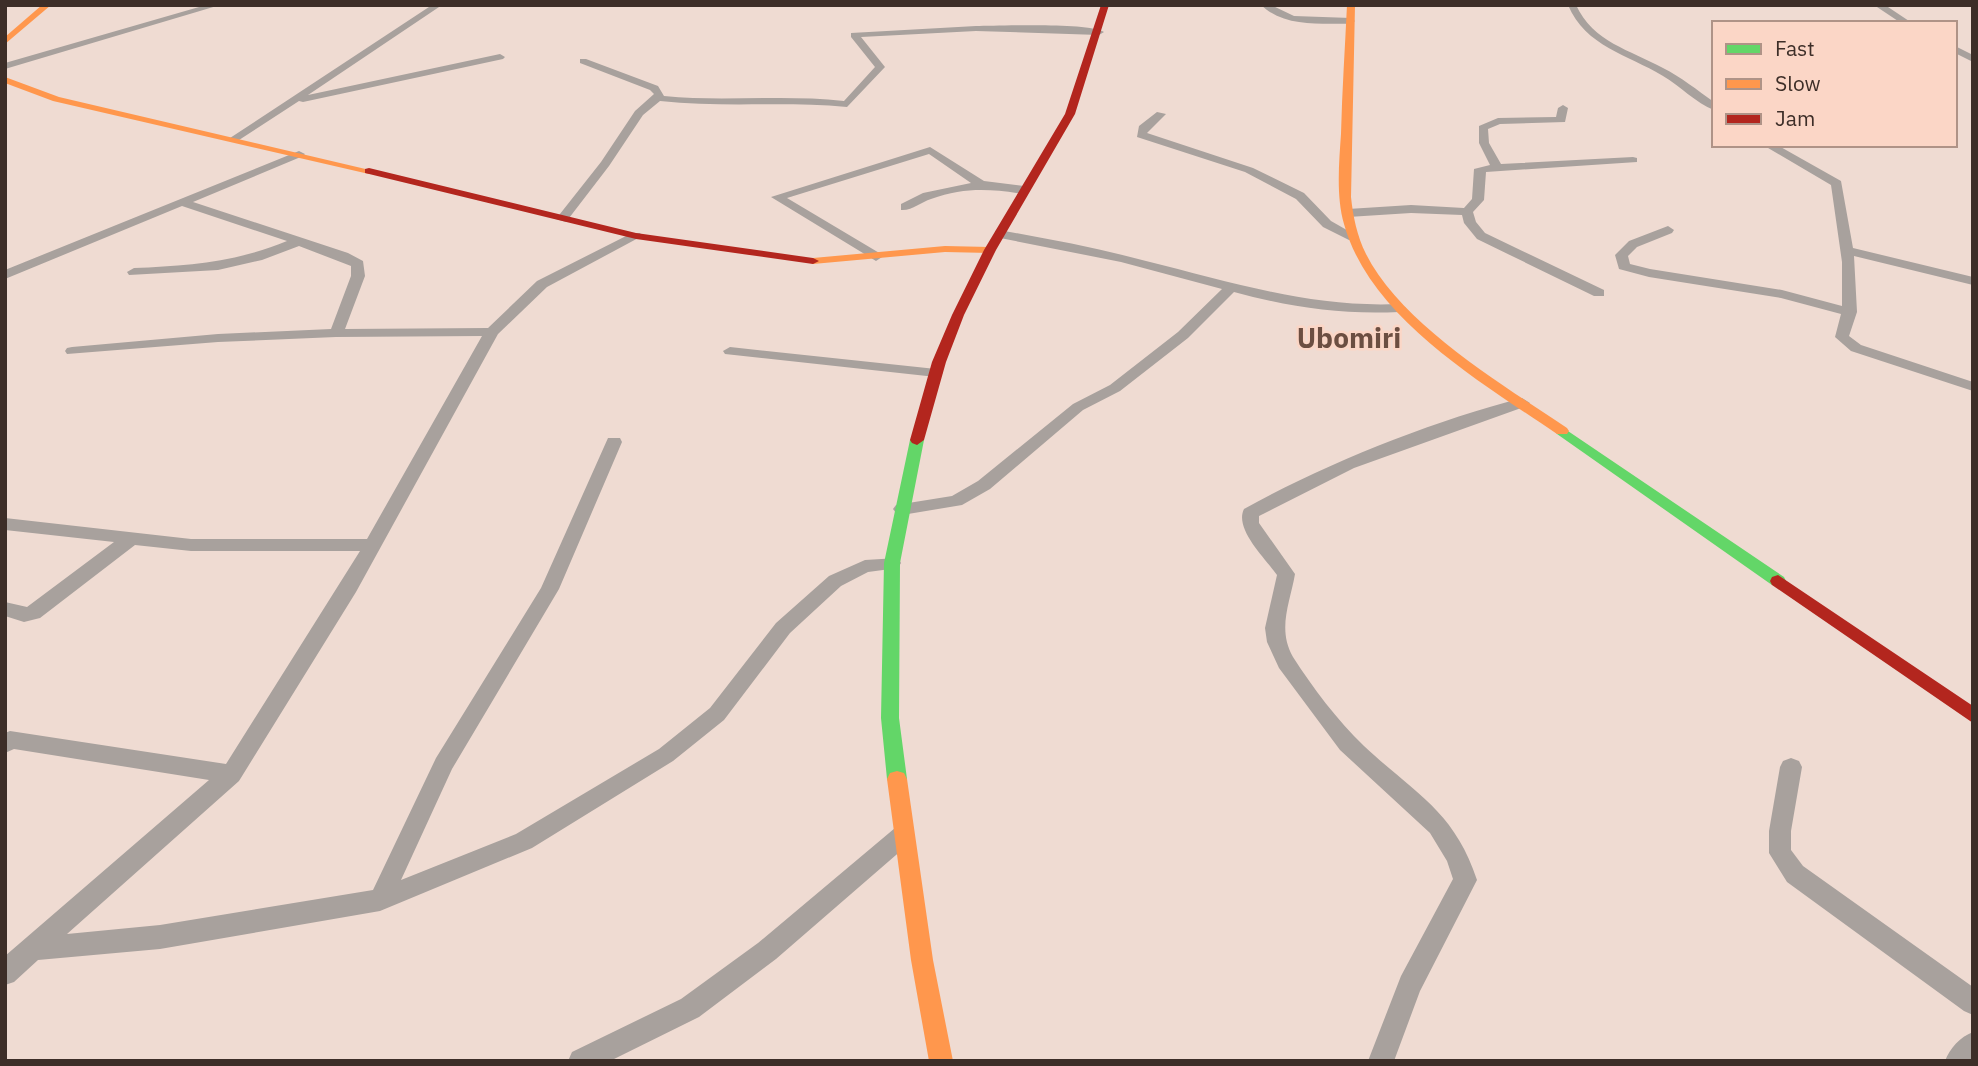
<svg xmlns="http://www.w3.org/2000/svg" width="1978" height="1066" viewBox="0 0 1978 1066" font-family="'IBM Plex Sans',sans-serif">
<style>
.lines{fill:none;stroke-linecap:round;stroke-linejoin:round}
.street{fill:#a8a19d;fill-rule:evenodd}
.fast{fill:#63d668;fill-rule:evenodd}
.slow{fill:#ff974d;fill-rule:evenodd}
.jam{fill:#b3261e;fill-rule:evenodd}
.labels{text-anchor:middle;stroke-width:5;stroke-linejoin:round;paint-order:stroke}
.district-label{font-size:28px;font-weight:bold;fill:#6c4e41;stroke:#fbd6c6}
</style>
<rect width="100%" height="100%" fill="#efdbd2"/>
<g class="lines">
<path class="street" d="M206 5H220L5 69V63Z
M432 5H442L308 95 500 54 505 57 503 59 303 102 299 101 239 140 230 138Z
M1261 5H1271L1294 16 1351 18 1355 21 1351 24C1321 23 1285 28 1261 5Z
M1568 5H1576C1593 42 1630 50 1663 68 1681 77 1697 90 1714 102V110C1696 103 1680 86 1663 76 1627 54 1586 47 1568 5Z
M1874 5H1885L1912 23H1901Z
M976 26C1000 26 1088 22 1104 32L1099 35 976 31 861 37 885 67 847 107C785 101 723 108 660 101L643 115 609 166 566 222 556 219 601 162 635 111 654 94 650 90 580 63V59H586L658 86 664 96C724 102 784 94 844 101L875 67 851 37V33Z
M1955 46 1973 55V62L1955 53Z
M1563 105 1568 108 1565 122 1500 124 1488 129 1489 143 1501 164 1633 157 1637 158V162L1486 172 1484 200 1473 212 1476 222 1485 233 1604 290V296H1594L1477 239 1464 223 1462 215 1411 213 1348 217 1342 213 1348 209 1411 205 1464 208 1472 199 1474 169 1490 165 1479 143V126L1498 118 1556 117 1558 108Z
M1157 112 1166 114 1147 133 1253 168 1304 193 1331 221 1359 237 1357 240H1349L1323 227 1296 199 1245 172 1137 137 1139 126Z
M1763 145H1777L1841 181 1853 248 1973 277V285L1854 256 1857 312 1849 336 1861 345 1973 382V391L1851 351 1835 337 1841 314 1781 298 1649 277 1619 269 1615 255 1629 241 1668 226 1674 230 1672 233 1637 247 1628 256 1630 264 1650 269 1782 290 1842 306V262L1831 185Z
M930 147 984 181 1024 186 1030 190 1024 194C990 189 965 187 931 199 921 202 912 211 901 210V204L923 193 971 183 929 154 787 198 881 254 882 257 876 261 771 197Z
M299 151 305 154 303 156 193 202 348 253 363 261 365 276 345 329 488 328 537 281 632 233H640L642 236 547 287 498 334 356 592 239 781 67 934 160 925 373 890 436 758 541 588 608 438H620L622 442 559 589 452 769 401 880 516 834 659 749 710 708 776 623 829 576 865 560 898 558 901 563 898 568 868 572 841 586 790 633 724 720 673 761 532 848 380 911 160 949 38 960 14 982 5 985V956L209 780 14 749 5 753V733L10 731 226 764 360 551H191L135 545 40 618 24 622 5 616V602L27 607 114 542 5 530V518L191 539H367L482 336 336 337 218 342 67 354 65 351 67 348 72 347 218 334 331 329 351 276V266L299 246 262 260 218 270 129 275 127 272 134 268C187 266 237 262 287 241L182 206 5 279V270Z
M999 230C1048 239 1098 248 1146 261 1231 282 1311 308 1399 304L1406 308 1399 312C1342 315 1289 307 1234 292L1188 338 1120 391 1083 410 990 489 962 505 902 515 896 513 893 509 896 505 952 496 978 481 1073 404 1110 385 1178 332 1222 289 1121 262 995 237V231Z
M730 347 936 369 943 373 936 377 725 354 723 351Z
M1522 398 1530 403 1527 406 1354 468 1259 516V523L1295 574C1290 603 1277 629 1293 657 1313 688 1337 720 1364 746 1414 793 1454 810 1477 880L1420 991 1394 1061H1368L1401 976 1453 879 1447 861 1430 833 1340 750 1279 668 1267 642 1265 628 1277 575C1265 558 1234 529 1244 509 1327 463 1430 422 1522 398Z
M1791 758 1799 761 1802 767 1791 831V850L1803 866 1973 987V1015L1964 1011 1787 882 1769 853V831L1780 767 1783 761Z
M903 825 911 828 914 835 911 842 776 959 699 1017 610 1061H568L572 1052 681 999 758 943 895 828Z
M1973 1032V1061H1945C1950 1048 1960 1037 1973 1032Z"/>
<path class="fast" d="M1562 427 1784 577 1786 581 1784 585H1772L1557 434 1555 431Z
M917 435 924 440 900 563 899 718 907 779 904 785 897 787 890 785 887 779 881 718 884 563 910 440Z"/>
<path class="slow" d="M42 5H51L5 44V37Z
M1347 5H1355L1351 197C1353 216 1357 236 1366 254 1401 324 1503 385 1567 428L1569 431 1567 434H1557C1481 382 1370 318 1344 224 1336 196 1339 163 1341 134 1342 91 1345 48 1347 5Z
M5 77 59 97 374 171 369 174 53 101 5 83Z
M945 246 990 247 996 250 990 253 945 252 813 264 807 261 813 258Z
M897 771 904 773 907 779 933 960 953 1061H929L911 960 887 779 890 773Z"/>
<path class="jam" d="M1101 5H1109L1075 114 996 250 964 315 946 362 924 440 917 445 912 443 910 440 932 362 952 315 984 250 1065 114Z
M369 168 636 233 813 258 819 261 813 264 636 239 365 173V169Z
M1778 575 1973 706V723L1772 585 1770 581 1772 577Z"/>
</g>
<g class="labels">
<g class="district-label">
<text x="1349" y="348">Ubomiri</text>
</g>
</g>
<rect width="1978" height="1066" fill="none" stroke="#3d2e28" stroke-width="14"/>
<rect x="1712" y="21" width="245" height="126" fill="#fbd6c6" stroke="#af9387" stroke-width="2"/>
<rect x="1726" y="44" width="35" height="10" fill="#63d668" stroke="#af9387" stroke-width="2"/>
<text x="1775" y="56" font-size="21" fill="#3d2e28">Fast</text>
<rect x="1726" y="79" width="35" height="10" fill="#ff974d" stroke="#af9387" stroke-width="2"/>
<text x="1775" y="91" font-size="21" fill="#3d2e28">Slow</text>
<rect x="1726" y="114" width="35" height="10" fill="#b3261e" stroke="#af9387" stroke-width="2"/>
<text x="1775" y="126" font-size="21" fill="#3d2e28">Jam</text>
</svg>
